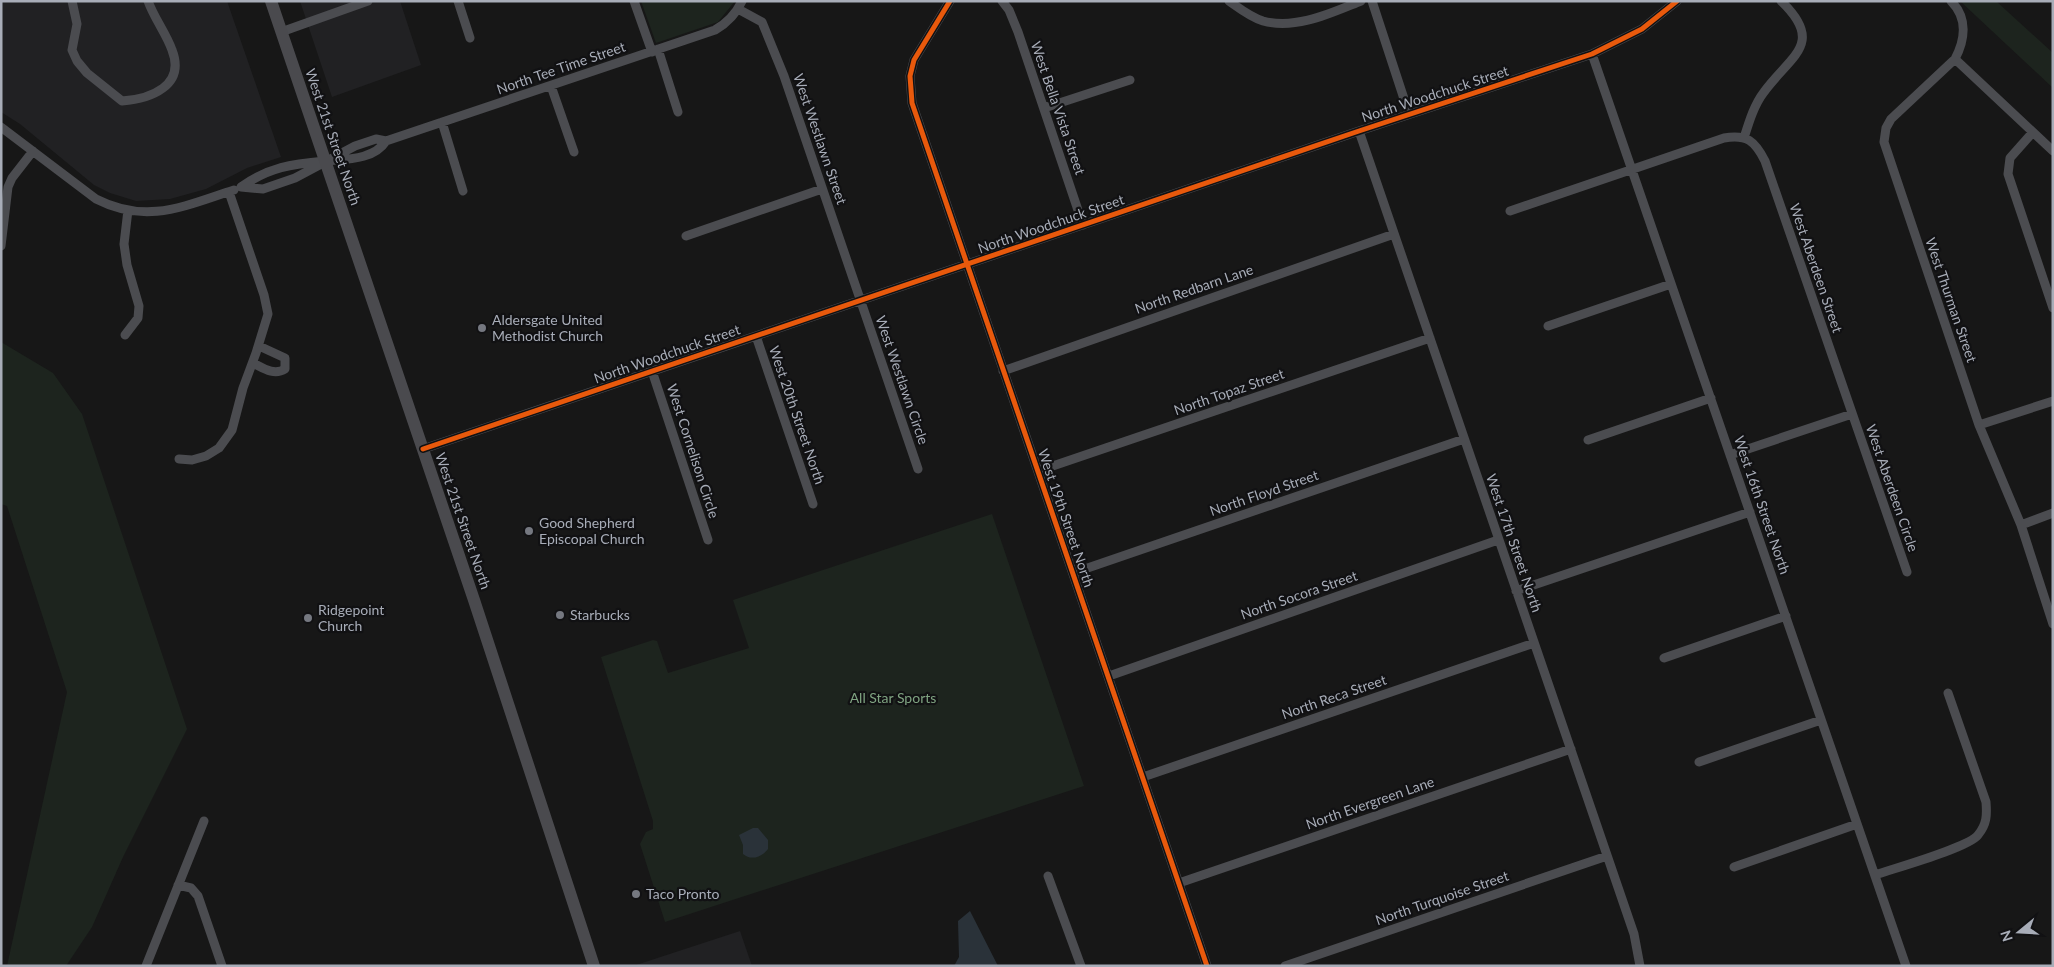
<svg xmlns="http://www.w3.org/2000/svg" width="2054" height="967" viewBox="0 0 2054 967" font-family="Lato,sans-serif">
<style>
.built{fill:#212123}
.green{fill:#1d241e}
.water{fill:#2a3239}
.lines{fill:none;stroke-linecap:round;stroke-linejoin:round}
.minor{stroke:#4b4c50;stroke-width:9}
.secondary{stroke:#4a4a4e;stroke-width:12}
.cycleway-casing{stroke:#111113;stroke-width:8}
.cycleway{stroke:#e8590c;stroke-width:5}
.poi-dot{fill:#757880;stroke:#111113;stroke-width:2}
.labels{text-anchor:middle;stroke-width:4.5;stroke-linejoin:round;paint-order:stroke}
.street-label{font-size:14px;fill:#a8adb8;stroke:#111113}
.poi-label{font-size:14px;fill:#a8adb8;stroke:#111113;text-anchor:start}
.park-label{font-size:14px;fill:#7fa381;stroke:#111113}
</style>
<rect width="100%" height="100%" fill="#171717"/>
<path class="built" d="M1 1H227L281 157 247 168 206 189 170 199 136 201 110 193 94 185 20 124 1 112Z
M300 1H400L421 65 332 97Z
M740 931 752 966H633Z"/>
<path class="green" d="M641 1H735L718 22 656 43Z
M1960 1H1996L2053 53V88Z
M1 342 53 373 82 414 187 729 123 857 92 927 66 966H7L67 692 7 506 1 504Z
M992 514 1084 786 665 922 640 844 646 832 653 829V821L601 657 653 640 657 641 668 673 749 648 733 600Z"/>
<path class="water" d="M753 828H758L768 840V849C762 857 751 861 743 854V845L739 835Z
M970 911 998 966H954L959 957 958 921Z"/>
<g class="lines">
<path class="minor" d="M72 1 77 24 72 50 77 61 87 73 122 101C150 99 186 86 172 50 166 33 154 18 148 1
M458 1 470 38
M634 1 652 52
M950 1 914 60 910 76 912 103 1207 966
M1002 1 1009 10 1018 32 1083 225
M1229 1C1239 8 1250 17 1263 21 1296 30 1331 13 1361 1
M1372 1 1409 114
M1951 1C1968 18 1965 40 1955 59L1891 119 1886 128 1884 142 1979 425 2021 525 2053 624
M738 9 762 22 784 76 918 469
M281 32 368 1
M658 49 678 112
M1592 54 1906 966
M1955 59 2053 151
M551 86 574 152
M1044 108 1130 80
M442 122 463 191
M1 127 96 199C147 225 184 206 234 190
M1359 131 1634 934 1640 966
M2033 132 2010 158 2008 174 2053 308
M1744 138C1749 122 1754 105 1764 92 1790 56 1826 44 1781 1
M386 141 715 30C727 23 736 14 742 1
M325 161C346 159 374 160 386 141L376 139 355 146 295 178 263 189 241 187C269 167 292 164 325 161
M1510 211 1724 138C1747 134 1755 141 1765 161L1907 572
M686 236 822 189
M1 246 8 187 12 178 33 151
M1548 326 1671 284
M125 335 138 318 139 306 127 265 124 244 128 210
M756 336 813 504
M253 363C263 368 274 376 285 369V358L259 346
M652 371 708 540
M1003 371 1394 234
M1979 425 2053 401
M1588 440 1711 398
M423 449 1359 131 1592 54 1642 29 1677 1
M1730 455 1852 414
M179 459 192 460 206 456 219 448 232 430 243 388 256 353 268 314 264 295 229 192
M1038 471 1430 338
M2021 525 2053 513
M1073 573 1464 439
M1516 591 1750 512
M1664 658 1786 616
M1109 676 1498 540
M1699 762 1821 720
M1143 777 1534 643
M1734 867 1857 824
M1875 875C1895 868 1968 848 1978 835 1987 824 1987 815 1986 802L1948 693
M1048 876 1081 966
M1179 883 1571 749
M178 885 191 888 198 896 222 966
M146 966 204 821
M1285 966 1607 856"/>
<path class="secondary" d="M271 1 474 600 594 966"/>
<defs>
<path id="cycleway" d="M950 1 914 60 910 76 912 103 1207 966
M423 449 1359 131 1592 54 1642 29 1677 1"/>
</defs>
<use href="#cycleway" class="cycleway-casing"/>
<use href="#cycleway" class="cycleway"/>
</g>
<g class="poi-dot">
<circle cx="482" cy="328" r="5"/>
<circle cx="529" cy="531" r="5"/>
<circle cx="560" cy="615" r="5"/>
<circle cx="308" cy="618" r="5"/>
<circle cx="636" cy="894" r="5"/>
</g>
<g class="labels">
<g class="street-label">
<text transform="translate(561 68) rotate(-19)" y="5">North Tee Time Street</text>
<text transform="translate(1435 94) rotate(-18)" y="5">North Woodchuck Street</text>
<text transform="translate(1058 108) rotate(71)" y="5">West Bella Vista Street</text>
<text transform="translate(333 137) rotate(71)" y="5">West 21st Street North</text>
<text transform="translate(820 139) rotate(71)" y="5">West Westlawn Street</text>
<text transform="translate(1051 224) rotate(-19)" y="5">North Woodchuck Street</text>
<text transform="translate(1816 268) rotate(71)" y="5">West Aberdeen Street</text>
<text transform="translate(1194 289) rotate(-19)" y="5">North Redbarn Lane</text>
<text transform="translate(1951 300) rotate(71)" y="5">West Thurman Street</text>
<text transform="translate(667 354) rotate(-19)" y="5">North Woodchuck Street</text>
<text transform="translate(902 380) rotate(71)" y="5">West Westlawn Circle</text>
<text transform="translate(1229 392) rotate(-19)" y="5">North Topaz Street</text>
<text transform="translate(797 415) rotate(71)" y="5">West 20th Street North</text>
<text transform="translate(693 451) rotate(72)" y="5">West Cornelison Circle</text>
<text transform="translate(1892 488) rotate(71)" y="5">West Aberdeen Circle</text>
<text transform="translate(1264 493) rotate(-19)" y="5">North Floyd Street</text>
<text transform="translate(1762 505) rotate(71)" y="5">West 16th Street North</text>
<text transform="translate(1066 518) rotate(71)" y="5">West 19th Street North</text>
<text transform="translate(463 521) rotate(71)" y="5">West 21st Street North</text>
<text transform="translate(1514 543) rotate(71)" y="5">West 17th Street North</text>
<text transform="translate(1299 595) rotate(-19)" y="5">North Socora Street</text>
<text transform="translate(1334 697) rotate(-19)" y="5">North Reca Street</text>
<text transform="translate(1370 803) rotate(-19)" y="5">North Evergreen Lane</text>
<text transform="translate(1442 898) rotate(-19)" y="5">North Turquoise Street</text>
</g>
<g class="poi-label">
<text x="492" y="325">Aldersgate United<tspan x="492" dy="16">Methodist Church</tspan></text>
<text x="539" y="528">Good Shepherd<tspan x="539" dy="16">Episcopal Church</tspan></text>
<text x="318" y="615">Ridgepoint<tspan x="318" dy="16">Church</tspan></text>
<text x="570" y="620">Starbucks</text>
<text x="646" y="899">Taco Pronto</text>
</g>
<g class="park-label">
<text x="893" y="703">All Star Sports</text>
</g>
</g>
<rect width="2054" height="967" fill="none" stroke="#a8adb8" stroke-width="5"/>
<g transform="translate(2019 932) rotate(252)" stroke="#111113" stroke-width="4" paint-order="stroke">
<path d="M0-4L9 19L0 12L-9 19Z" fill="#a8adb8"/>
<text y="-8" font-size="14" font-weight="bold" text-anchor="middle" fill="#a8adb8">N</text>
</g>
</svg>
